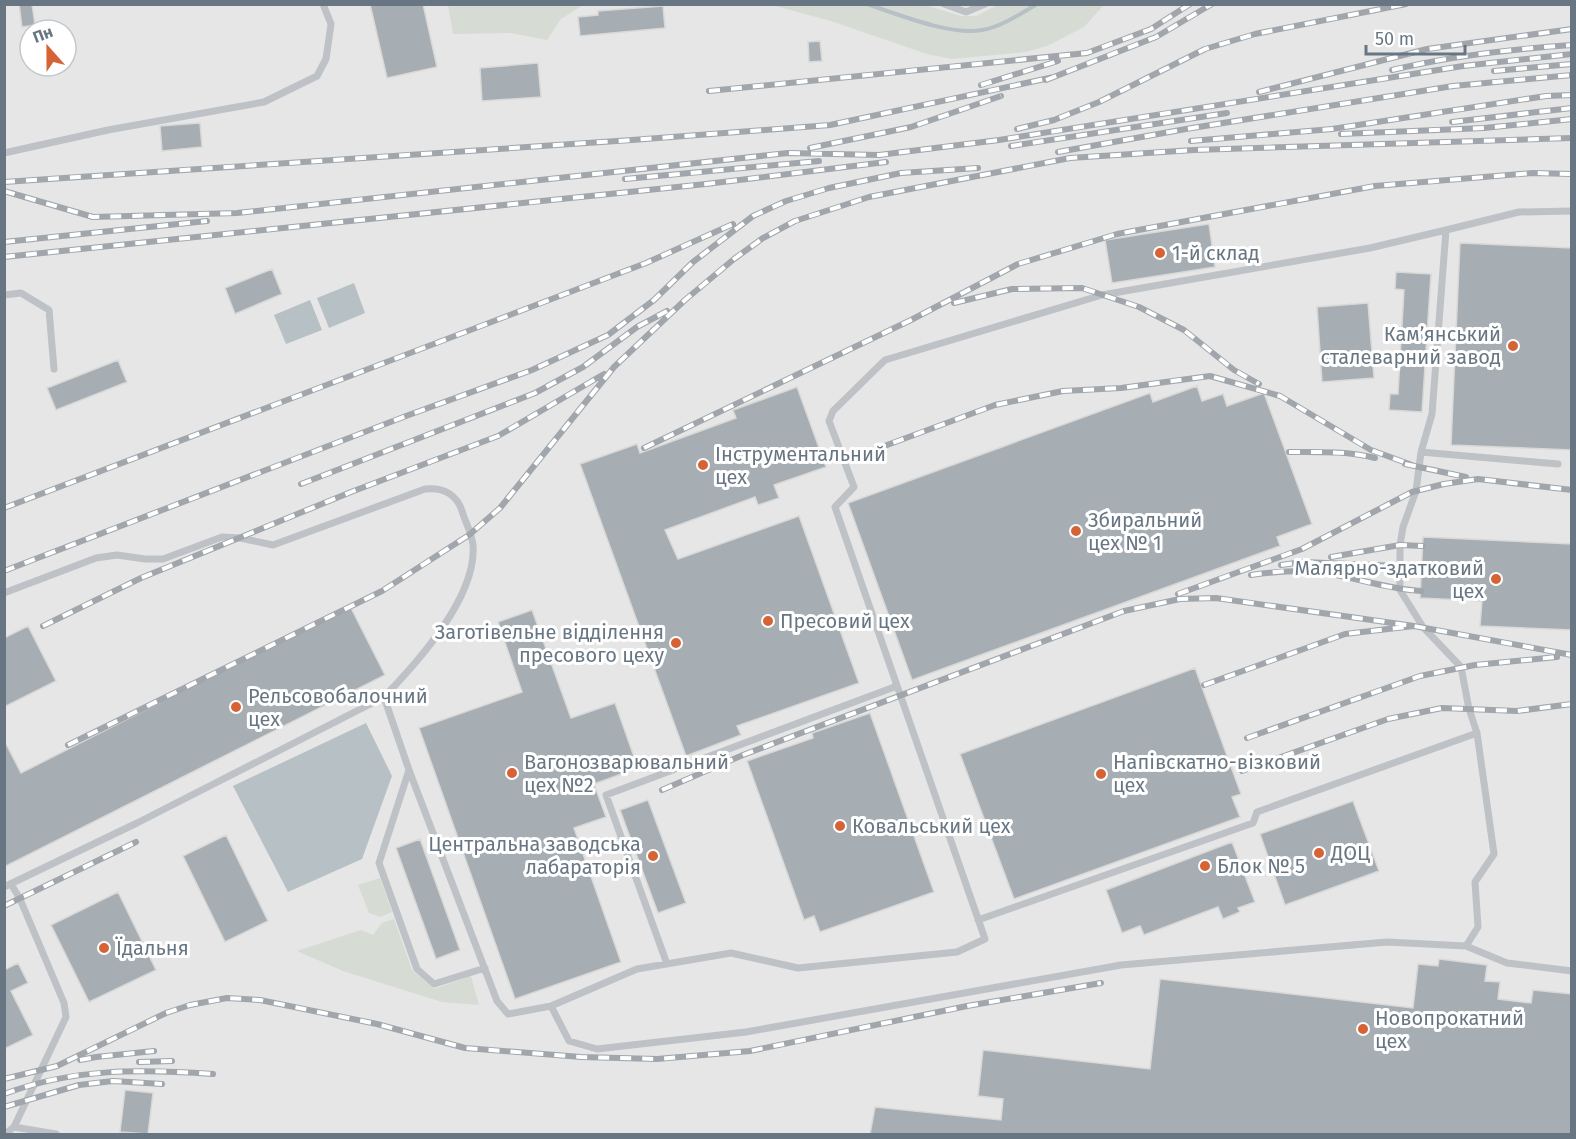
<svg xmlns="http://www.w3.org/2000/svg" width="1576" height="1139" viewBox="0 0 1576 1139" font-family="'Fira Sans',sans-serif">
<style>
.built{fill:#e5e6e5;fill-rule:evenodd}
.green{fill:#d6dbd4}
.water{fill:#b7c1c5}
.lines{fill:none;stroke-linecap:round;stroke-linejoin:round}
.stream{stroke:#b7c1c5;stroke-width:4}
.building{fill:#a6adb3;stroke:#d8d8d7;stroke-width:1.5}
.lane{stroke:#bec2c6;stroke-width:7}
.rail-casing{stroke:#a0a6ac;stroke-width:6}
.rail{stroke:#fff;stroke-width:4;stroke-dasharray:11;stroke-linecap:butt}
.poi-dot{fill:#d56336;stroke:#fff;stroke-width:2}
.labels{text-anchor:middle;stroke-width:6;stroke-linejoin:round;paint-order:stroke}
.poi-label{font-size:20px;fill:#687683;stroke:#fff;text-anchor:start}
</style>
<rect width="100%" height="100%" fill="#f7f7f4"/>
<path class="built" d="M5 5H1571V1134H5ZM30 30H66V66H30Z"/>
<path class="green" d="M448 5V4L583 5 561 19 547 40 511 33 453 34Z
M772 5H925L961 16H976L998 5H1104L1084 27 1047 46 1026 52 952 59 927 54 831 21Z
M380 878 392 912 380 917 369 913 358 885Z
M394 919 412 970 434 989 471 976 479 1005 442 1002 343 971 297 951 361 930 373 935 382 923Z"/>
<path class="water" d="M354 283 365 313 329 328 317 298Z
M310 300 322 330 286 344 274 315Z
M366 723 392 776 362 859 288 892 233 786Z"/>
<g class="lines">
<path class="stream" d="M867 4C897 14 951 36 982 30 1001 27 1020 14 1037 4"/>
</g>
<path class="building" d="M19 4H32L35 25 22 27Z
M370 4H423L437 67 387 78Z
M663 6 665 28 580 36 578 17 598 15V11Z
M820 41 822 61 809 62 808 42Z
M538 63 541 97 482 101 480 68Z
M200 123 202 147 162 151 160 126Z
M1209 224 1215 267 1112 283 1105 240Z
M1460 243 1572 248V450L1451 445Z
M272 269 282 294 235 314 225 288Z
M1396 272 1431 274 1422 412 1389 410 1390 394H1398L1404 290 1395 289Z
M1368 303 1374 378 1322 382 1317 307Z
M118 360 127 382 56 410 47 388Z
M1197 386 1202 401 1223 394 1227 406 1264 393 1312 524 1277 537 1280 546 912 680 848 503 1150 393 1153 402Z
M797 387 826 467 774 485 779 498 758 505 755 497 665 530 678 559 799 516 859 683 737 726 741 735 686 756 580 464 637 444 640 453 736 418 733 410Z
M1423 537 1572 544V630L1480 626 1482 601 1420 598Z
M350 606 385 675 4 867V740L21 773Z
M532 610 571 718 615 703 638 768 594 784 606 817 574 828 621 962 515 999 419 728 522 692 498 622Z
M28 626 56 681 4 707V638Z
M1195 668 1241 794 1232 797 1240 817 1014 899 960 754Z
M870 713 934 892 820 932 814 916 804 920 747 761 813 738 812 733Z
M648 800 686 903 658 913 620 810Z
M1353 801 1379 871 1285 905 1260 834Z
M226 835 268 921 225 942 183 856Z
M420 839 460 950 436 959 396 848Z
M1232 842 1255 902 1238 908 1240 912 1223 919 1218 907 1144 935 1140 926 1122 933 1106 890Z
M118 892 156 970 89 1002 51 925Z
M1439 959 1487 965 1485 981 1500 982 1498 999 1531 1003 1533 990 1572 994V1134H870L875 1107 1001 1120 1003 1099 978 1096 983 1050 1150 1069 1160 979 1413 1008 1418 964 1438 966Z
M18 963 28 983 11 991 33 1035 4 1049V970Z
M125 1090 153 1093 148 1134 120 1132Z"/>
<g class="lines">
<path class="lane" d="M944 4 966 12 985 4
M4 153 108 130 264 102 317 76 326 59 331 24 323 4
M4 295 21 293 49 310 54 369
M1421 452 1558 464
M4 593 96 558 117 555 145 559H163L222 537 240 538 273 545 425 489C444 487 458 495 463 514 466 523 472 535 473 545 477 597 418 662 384 697L409 770 497 1001 508 1014 551 1006 569 1041 597 1049 746 1032 1121 965 1387 942 1466 946 1507 963 1572 971
M409 770 379 863 417 969 434 984 485 968
M4 887 137 823 384 697
M978 920 1253 823 1257 812 1477 733
M1466 946 1478 927 1475 882 1494 854 1477 733 1469 709 1461 667 1423 627 1400 590V545L1403 527 1416 491 1421 452 1432 414 1446 230 1519 212 1572 211
M667 964 606 795 897 686
M551 1006 637 969 731 953 798 968 957 952 985 939 835 507 854 487 829 421 833 411 885 360 1102 295 1370 248 1446 230
M14 1127 56 1134
M5 1134 14 1127 66 1017 64 1003 20 899 11 884"/>
<defs>
<path id="rail" d="M1392 70C1451 56 1511 49 1572 45
M1494 71 1572 64
M1046 80 1156 37 1212 4
M981 85 1058 61
M709 91 1087 53 1151 29 1190 4
M1259 92 1427 49 1572 29
M1452 122 1572 108
M1017 129 1054 120 1099 102 1205 49 1255 34 1406 4
M1341 134 1484 128 1572 119
M1191 141 1332 129 1546 96 1572 95
M1011 146 1227 113
M810 148 911 127 1001 96
M1058 152 1186 129 1453 86 1572 75
M625 179 819 161
M4 182 632 140 830 125 1054 77
M4 191 93 217 237 213 788 153 879 155 999 140 1463 66 1572 54
M4 242 207 221
M4 257 706 184 886 162
M954 303 1012 289 1082 288 1139 307 1184 330 1234 370 1259 384
M644 448 911 320 1018 264 1117 234 1375 186 1533 173 1572 174
M1289 452C1318 452 1347 451 1375 458
M852 458 995 405 1063 391 1121 388 1210 376 1280 396 1371 450 1412 465
M1405 464 1466 477
M301 484 535 393 583 367 637 327 667 311
M4 508 646 263 733 224
M1331 557 1400 545 1423 546
M1281 565 1303 562 1422 567
M4 571 406 416 532 370 608 335 654 300 693 262 753 216 786 201 829 188 901 173 978 168
M1251 575C1273 572 1298 569 1320 572 1354 577 1386 589 1421 591
M1178 594 1302 549 1412 492 1444 484 1478 479 1572 490
M43 626 141 578 351 492 498 436 604 374
M1204 685 1345 634 1414 626 1572 655
M1247 738 1420 676 1475 665 1557 657
M68 745 382 591 469 535 500 508 614 367 685 300 734 259 763 238 795 221 869 197 1070 158 1194 150 1572 138
M1242 771 1388 719 1442 708 1517 711 1572 704
M662 790 743 755 1124 611 1180 599 1216 598 1414 626
M4 906 136 842
M80 1060 96 1057 154 1051
M139 1062 172 1061
M4 1079 57 1066 166 1013 190 1005 227 998 260 1000 377 1024 465 1048 581 1057 657 1059 750 1051 967 1006 1101 983
M4 1094C74 1068 140 1069 213 1074
M4 1107 79 1085 113 1081 162 1084"/>
</defs>
<use href="#rail" class="rail-casing"/>
<use href="#rail" class="rail"/>
</g>
<g class="poi-dot">
<circle cx="1160" cy="253" r="6"/>
<circle cx="1513" cy="346" r="6"/>
<circle cx="703" cy="465" r="6"/>
<circle cx="1076" cy="531" r="6"/>
<circle cx="1496" cy="579" r="6"/>
<circle cx="768" cy="621" r="6"/>
<circle cx="676" cy="643" r="6"/>
<circle cx="236" cy="707" r="6"/>
<circle cx="512" cy="773" r="6"/>
<circle cx="1101" cy="774" r="6"/>
<circle cx="840" cy="826" r="6"/>
<circle cx="1319" cy="853" r="6"/>
<circle cx="653" cy="856" r="6"/>
<circle cx="1205" cy="866" r="6"/>
<circle cx="104" cy="948" r="6"/>
<circle cx="1363" cy="1029" r="6"/>
</g>
<g class="labels">
<g class="poi-label">
<text x="1172" y="260">1-й склад</text>
<text x="1501" y="341" text-anchor="end">Кам’янський<tspan x="1501" dy="23">сталеварний завод</tspan></text>
<text x="715" y="461">Інструментальний<tspan x="715" dy="23">цех</tspan></text>
<text x="1088" y="527">Збиральний<tspan x="1088" dy="23">цех № 1</tspan></text>
<text x="1484" y="575" text-anchor="end">Малярно-здатковий<tspan x="1484" dy="23">цех</tspan></text>
<text x="780" y="628">Пресовий цех</text>
<text x="664" y="639" text-anchor="end">Заготівельне відділення<tspan x="664" dy="23">пресового цеху</tspan></text>
<text x="248" y="703">Рельсовобалочний<tspan x="248" dy="23">цех</tspan></text>
<text x="524" y="769">Вагонозварювальний<tspan x="524" dy="23">цех №2</tspan></text>
<text x="1113" y="769">Напівскатно-візковий<tspan x="1113" dy="23">цех</tspan></text>
<text x="852" y="833">Ковальський цех</text>
<text x="641" y="851" text-anchor="end">Центральна заводська<tspan x="641" dy="23">лабараторія</tspan></text>
<text x="1331" y="860">ДОЦ</text>
<text x="1217" y="873">Блок № 5</text>
<text x="116" y="955">Їдальня</text>
<text x="1375" y="1025">Новопрокатний<tspan x="1375" dy="23">цех</tspan></text>
</g>
</g>
<rect width="1576" height="1139" fill="none" stroke="#687683" stroke-width="12"/>
<g transform="translate(48 48) rotate(339)"><circle r="28" fill="#ffffff" stroke="#c3c8cd" stroke-width="1.5"/>
<path d="M0-4.5L10 22L0 15L-10 22Z" fill="#d56336"/>
<text y="-9" font-size="16" font-weight="bold" text-anchor="middle" fill="#687683">Пн</text>
</g>
<path d="M1366 45v9h99v-9" fill="none" stroke="#687683" stroke-width="3"/>
<text x="1375" y="45" font-size="18" fill="#687683" stroke="#ffffff" stroke-width="4.5" paint-order="stroke">50 m</text>
</svg>
